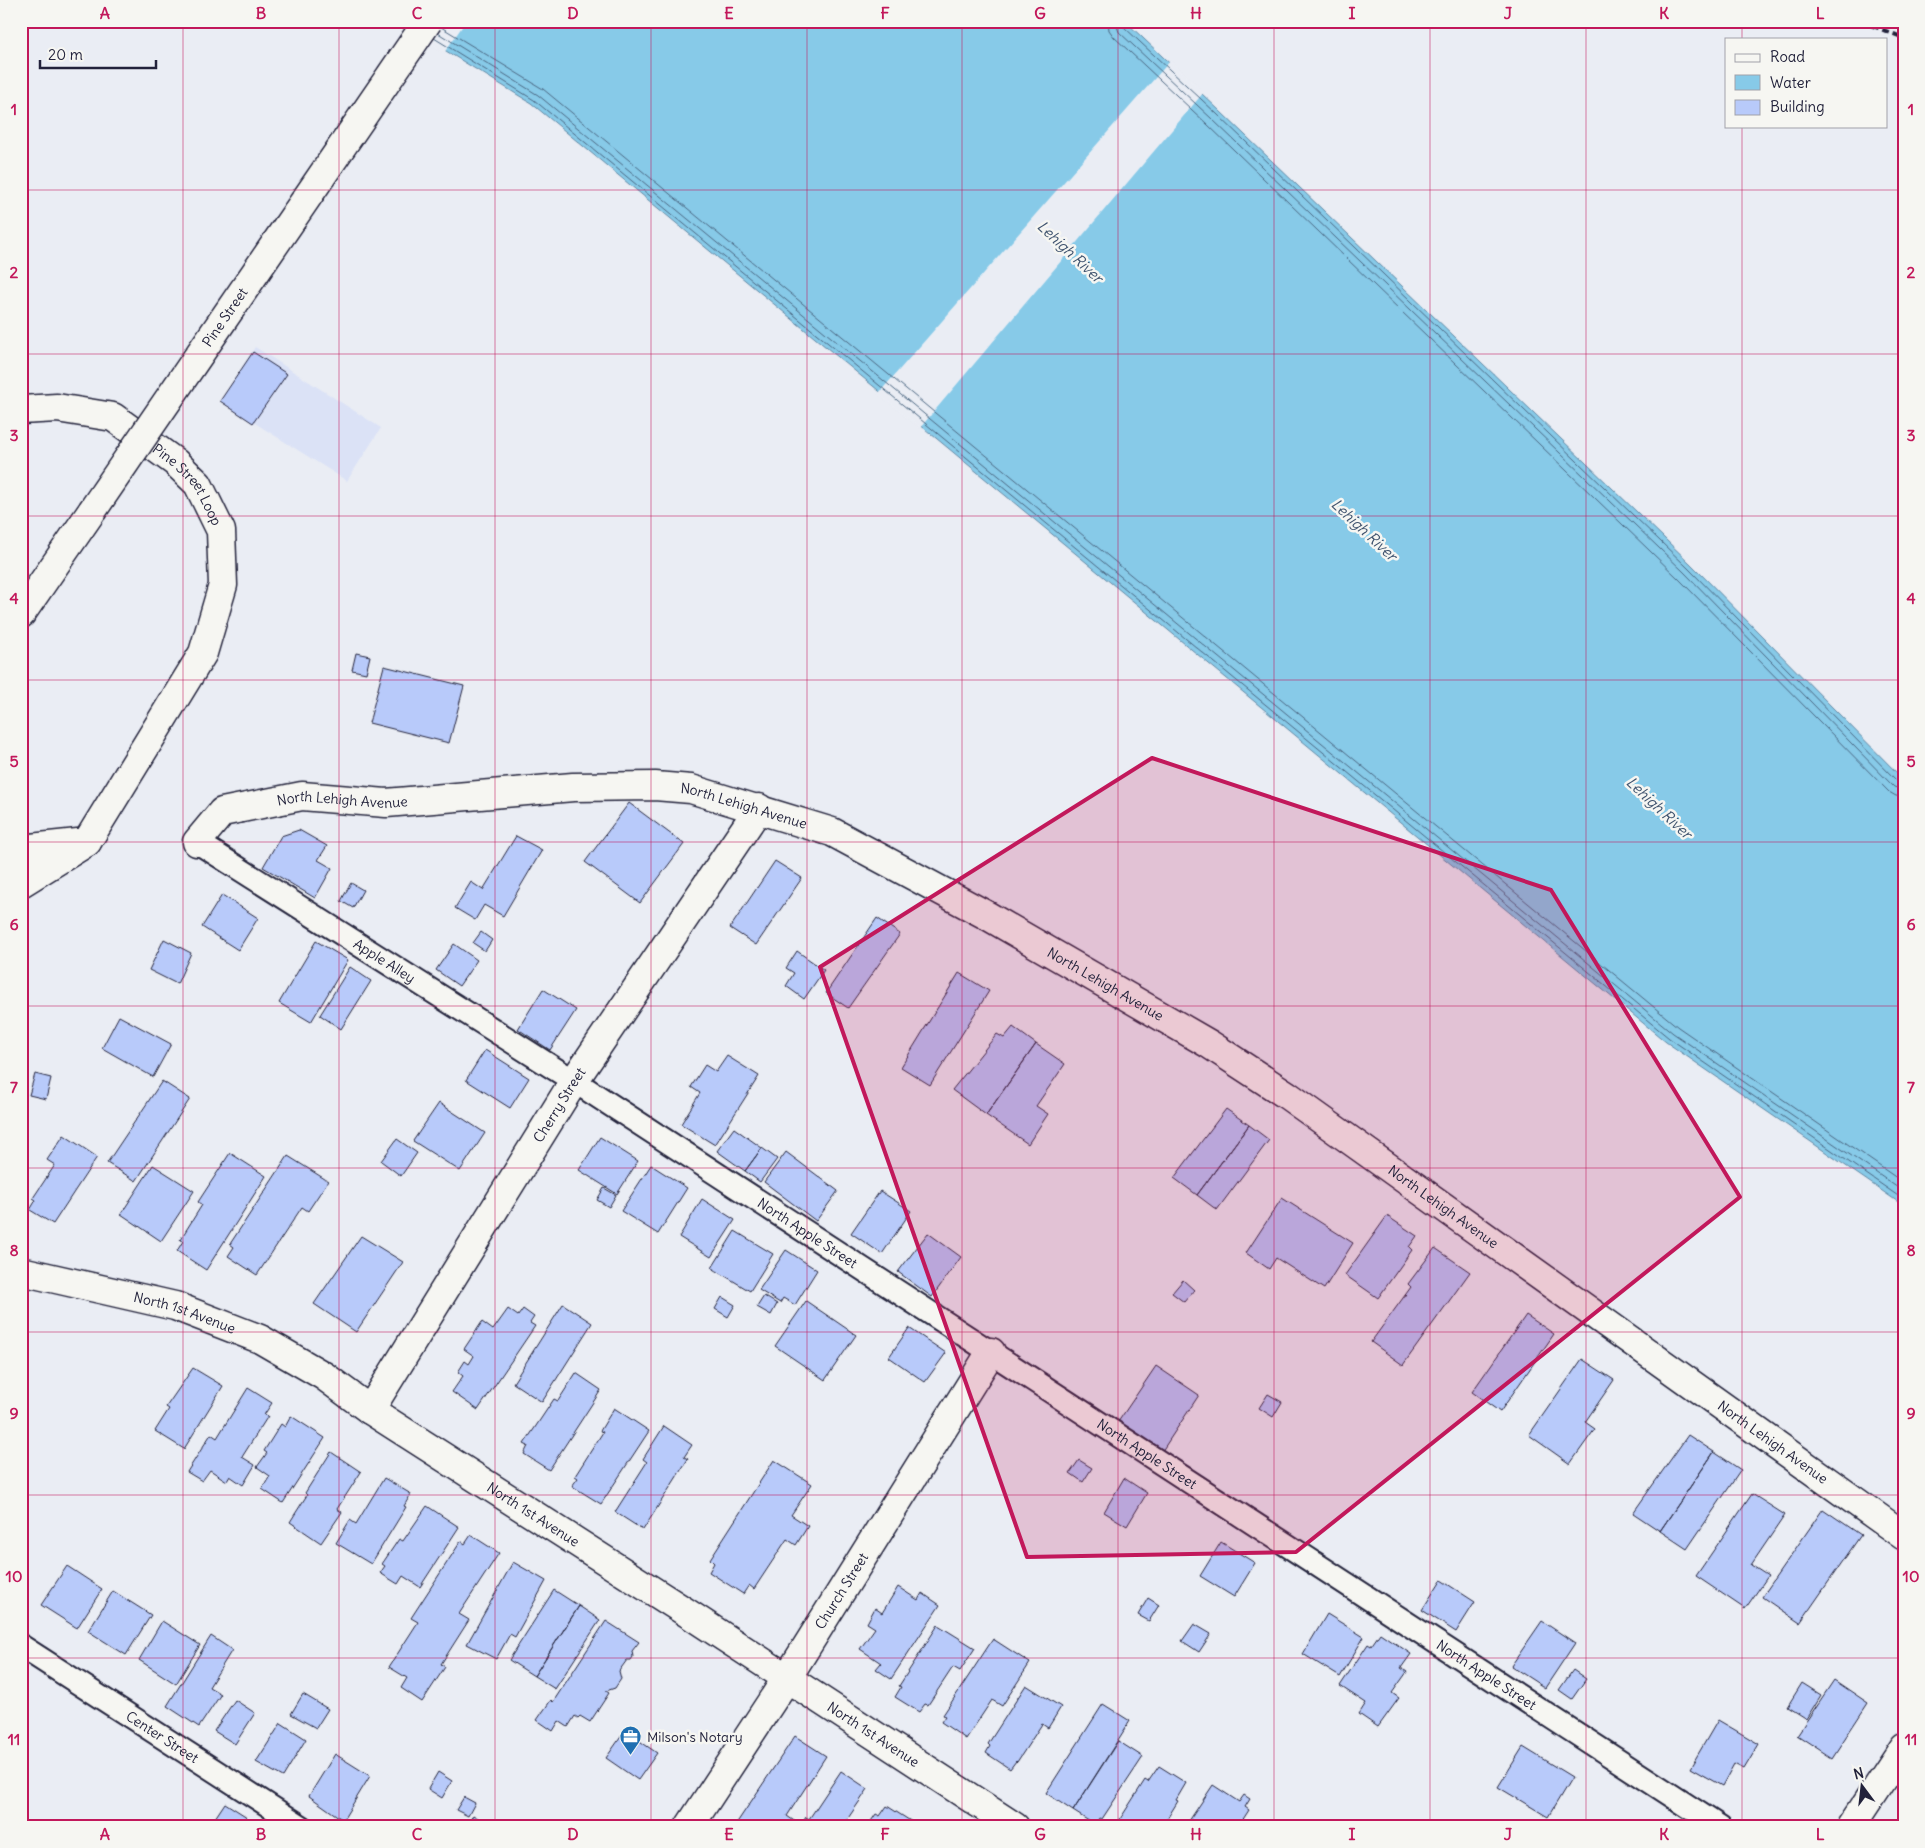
<svg xmlns="http://www.w3.org/2000/svg" width="1925" height="1848" viewBox="0 0 1925 1848" font-family="Delius,sans-serif">
<style>
.built{fill:#dbe2f6}
.water{fill:#87cae8;stroke:#5f87a3}
.pier{fill:#eaedf4}
.lines{fill:none;stroke-linecap:round;stroke-linejoin:round}
.shore{stroke:#4a6580;stroke-width:1}
.building{fill:#b8cafa;stroke:#22223b}
.service-casing{stroke:#22223b;stroke-width:26}
.minor-casing{stroke:#22223b;stroke-width:31}
.tertiary-casing{stroke:#22223b;stroke-width:31}
.secondary-casing{stroke:#22223b;stroke-width:31}
.service{stroke:#f6f6f2;stroke-width:22}
.minor{stroke:#f6f6f2;stroke-width:28}
.tertiary{stroke:#f6f6f2;stroke-width:28}
.secondary{stroke:#f6f6f2;stroke-width:28}
.rail{stroke:#22223b;stroke-width:4;stroke-dasharray:8 4;stroke-linecap:butt}
.secondary-bridge-casing{stroke:#22223b;stroke-width:31;stroke-linecap:butt}
.secondary-bridge{stroke:#f6f6f2;stroke-width:28}
.marked{fill:#c2185b;fill-opacity:0.2;stroke:#c2185b;stroke-width:4;stroke-linejoin:round}
.grid{fill:none;stroke:#c2185b;stroke-width:1;stroke-opacity:0.55}
.labels{text-anchor:middle;stroke-width:5;stroke-linejoin:round;paint-order:stroke}
.street-label{font-size:14px;fill:#22223b;stroke:#f6f6f2}
.poi-label{font-size:14px;fill:#22223b;stroke:#f6f6f2;text-anchor:start}
.water-label{font-size:15px;font-style:italic;fill:#40546f;stroke:#f6f6f2}
.neatline{fill:none;stroke:#c2185b;stroke-width:2}
.grid-label{font-size:16px;text-anchor:middle;font-weight:bold;fill:#c2185b}
</style>
<rect width="100%" height="100%" fill="#eaedf4"/>
<filter id="ink" filterUnits="userSpaceOnUse"><feTurbulence type="fractalNoise" baseFrequency=".02" numOctaves="2"/><feDisplacementMap in="SourceGraphic" scale="10" xChannelSelector="R" yChannelSelector="G"/><feConvolveMatrix kernelMatrix="1 2 1 2 8 2 1 2 1" color-interpolation-filters="sRGB"/></filter>
<g filter="url(#ink)">
<path class="built" d="M255 347 381 428 347 481 220 401Z"/>
<path class="water" d="M397 21H1125L1220 111 1691 564 1904 780V1206L1666 1042 531 103Z"/>
<path class="pier" d="M394 21H466L444 53Z
M1170 61 1204 92 920 428 878 394Z"/>
<g class="lines">
<path class="shore" d="M1108 21 1109 30 1114 37 1207 124 1678 578 1889 792 1896 796 1904 797
M1115 21 1119 32 1212 119 1684 572 1894 787 1904 790
M1122 21 1124 27 1217 114 1688 568 1898 782 1904 783
M441 27 543 89 1678 1027 1904 1183
M438 33 538 95 1673 1033 1904 1192
M434 38 534 100 1669 1038 1904 1200"/>
</g>
<path class="building" d="M253 352 287 374 253 423 220 401Z
M356 653 370 656 366 673 352 670Z
M384 666 464 686 449 743 369 723Z
M629 803 684 844 640 903 585 862Z
M299 830 327 846 318 860 332 868 315 898 263 867 281 836Z
M516 836 542 850 503 916 484 905 475 920 455 908 471 882 483 890Z
M775 861 802 878 756 945 730 928Z
M351 883 363 890 353 908 341 901Z
M222 895 258 918 238 950 202 927Z
M877 918 900 934 848 1008 826 993Z
M481 932 492 940 485 951 473 943Z
M164 939 191 953 177 984 149 970Z
M316 941 348 960 311 1022 279 1003Z
M454 944 477 960 459 986 436 970Z
M797 951 824 970 804 999 786 986 794 973 786 968Z
M350 967 371 981 341 1029 320 1015Z
M959 973 989 991 930 1085 901 1067Z
M543 989 576 1010 550 1050 518 1029Z
M119 1016 171 1044 153 1077 102 1048Z
M1013 1027 1036 1044 986 1115 952 1090 997 1034 1004 1038Z
M1036 1044 1065 1064 1036 1106 1048 1114 1028 1144 986 1115Z
M485 1050 529 1078 510 1108 466 1080Z
M727 1056 759 1076 715 1145 681 1124 700 1093 691 1087 705 1065 716 1072Z
M35 1074 51 1078 46 1099 29 1095Z
M162 1081 190 1099 136 1181 107 1163Z
M439 1103 485 1133 460 1171 413 1141Z
M1226 1109 1249 1125 1197 1195 1174 1178Z
M1249 1125 1269 1140 1217 1210 1197 1195Z
M734 1128 762 1148 745 1171 717 1151Z
M64 1135 97 1157 53 1224 30 1210 36 1200 33 1198 55 1165 47 1160Z
M600 1137 638 1161 617 1194 579 1170Z
M397 1139 417 1153 401 1176 381 1161Z
M762 1148 777 1159 760 1182 745 1171Z
M786 1152 838 1191 816 1221 764 1182Z
M230 1153 266 1176 206 1270 177 1251 183 1241 180 1240 202 1205 198 1202Z
M288 1156 328 1181 308 1211 302 1207 257 1275 228 1256 234 1247 230 1244Z
M153 1165 194 1191 161 1241 121 1214Z
M651 1165 687 1188 658 1234 621 1211Z
M604 1188 616 1195 609 1207 597 1200Z
M880 1191 911 1211 882 1254 851 1233Z
M1282 1198 1353 1243 1324 1289 1276 1258 1269 1269 1246 1253Z
M702 1199 735 1220 711 1257 679 1237Z
M1387 1216 1417 1236 1409 1247 1412 1250 1378 1298 1345 1275Z
M735 1231 773 1254 750 1291 712 1268Z
M928 1233 961 1257 932 1297 898 1272Z
M361 1236 403 1262 356 1332 314 1304Z
M1435 1248 1470 1272 1403 1365 1371 1342 1411 1287 1408 1284Z
M786 1250 817 1270 795 1305 783 1298 780 1303 759 1290Z
M1183 1280 1194 1290 1184 1302 1172 1293Z
M764 1296 777 1304 771 1315 757 1307Z
M722 1297 735 1305 728 1317 715 1309Z
M806 1301 856 1335 825 1380 775 1346Z
M563 1304 592 1323 542 1402 513 1383Z
M508 1309 518 1316 523 1309 534 1317 530 1323 535 1326 478 1410 452 1392 463 1376 458 1372 465 1361 469 1364 474 1356 464 1349 482 1322 493 1330Z
M1526 1315 1554 1334 1500 1412 1472 1392Z
M909 1328 946 1353 925 1382 889 1357Z
M1582 1359 1614 1380 1585 1422 1595 1429 1570 1464 1529 1435Z
M1156 1366 1199 1395 1162 1451 1118 1422Z
M193 1368 223 1386 184 1449 155 1431 169 1409 166 1407Z
M576 1373 601 1390 549 1470 524 1454 528 1446 524 1444 554 1399 558 1401Z
M248 1388 272 1403 264 1415 268 1416 242 1457 255 1465 243 1485 230 1476 227 1481 210 1470 202 1481 187 1472 211 1434 217 1438Z
M1268 1394 1282 1402 1273 1417 1259 1408Z
M614 1408 649 1431 601 1504 572 1486 578 1478 575 1476 603 1432 600 1431Z
M291 1416 325 1438 283 1503 262 1489 270 1476 257 1467 267 1453 264 1451 281 1424 285 1427Z
M664 1426 692 1445 684 1457 688 1459 643 1530 615 1512 647 1462 643 1459Z
M1688 1435 1714 1452 1660 1531 1633 1513Z
M331 1452 361 1472 337 1509 342 1512 321 1543 290 1522 307 1495 305 1493Z
M1714 1452 1741 1470 1687 1549 1660 1531Z
M774 1460 812 1484 791 1515 808 1526 796 1545 787 1539 754 1589 749 1585 743 1594 709 1572 714 1563 710 1559Z
M1079 1460 1092 1468 1083 1482 1070 1473Z
M384 1478 411 1494 404 1506 406 1507 371 1564 336 1543 350 1520 356 1524Z
M1124 1478 1147 1493 1127 1526 1104 1512Z
M1752 1494 1785 1515 1751 1565 1768 1576 1745 1609 1696 1576Z
M427 1506 459 1527 420 1587 403 1576 398 1584 380 1573 385 1566 382 1564 399 1539 403 1541Z
M1823 1509 1861 1535 1800 1623 1762 1597Z
M471 1535 499 1553 459 1614 469 1620 441 1664 445 1667 422 1702 401 1688 407 1678 389 1667 418 1622 411 1618 461 1541 465 1544Z
M1221 1542 1255 1563 1234 1597 1200 1576Z
M513 1562 546 1581 515 1637 510 1634 496 1659 467 1644Z
M67 1566 102 1589 77 1628 41 1605Z
M1441 1580 1475 1602 1456 1632 1422 1610Z
M898 1587 918 1600 922 1593 940 1605 891 1679 876 1669 881 1663 860 1649 875 1628 867 1623 875 1608 882 1613Z
M554 1590 579 1606 534 1676 509 1660Z
M113 1591 151 1615 126 1655 88 1631Z
M1148 1598 1159 1605 1149 1621 1138 1615Z
M579 1606 600 1620 555 1689 534 1676Z
M1327 1614 1364 1637 1340 1677 1303 1654Z
M162 1621 200 1645 176 1684 139 1660Z
M606 1621 639 1642 632 1651 633 1657 631 1660H627L619 1671 621 1679 615 1688 606 1691 609 1693 590 1722 580 1716 578 1718 575 1716 568 1727 559 1721 553 1731 537 1720 551 1700 553 1702Z
M1542 1621 1575 1643 1545 1688 1511 1666Z
M1194 1624 1211 1634 1199 1652 1182 1641Z
M938 1625 975 1648 960 1671 953 1667 928 1705 925 1704 919 1712 895 1697 901 1687 899 1686Z
M1380 1633 1411 1654 1401 1668 1407 1672 1392 1693 1399 1698 1378 1727 1359 1714 1366 1703 1340 1686 1368 1644 1371 1646Z
M211 1636 232 1650 209 1687 221 1694 199 1727 167 1706Z
M993 1639 1030 1663 1002 1706 992 1700 966 1739 941 1722 945 1716 943 1715Z
M1573 1670 1586 1679 1572 1699 1559 1690Z
M1834 1680 1868 1703 1832 1758 1797 1735Z
M1802 1683 1821 1695 1806 1719 1787 1707Z
M1026 1685 1061 1707 1048 1728 1042 1724 1017 1762 1016 1761 1010 1769 986 1753 990 1746 988 1744Z
M303 1694 328 1709 316 1728 291 1714Z
M235 1700 255 1713 235 1744 214 1731Z
M1103 1704 1130 1721 1073 1811 1046 1793Z
M1718 1720 1759 1744 1744 1769 1734 1764 1722 1786 1690 1768Z
M281 1723 306 1739 283 1777 256 1762Z
M625 1731 657 1753 638 1780 606 1758Z
M795 1736 826 1756 787 1816 800 1825 799 1827H734Z
M1118 1741 1143 1757 1102 1819 1099 1818 1095 1825 1073 1811Z
M1523 1747 1572 1777 1548 1817 1498 1787Z
M335 1754 370 1776 343 1820 309 1796Z
M1159 1766 1186 1783 1176 1800 1178 1801 1162 1827H1115L1145 1780 1148 1782Z
M841 1771 868 1789 842 1827H800L806 1817 809 1819Z
M438 1772 452 1781 442 1798 428 1789Z
M1213 1785 1239 1802 1244 1795 1250 1799 1245 1807 1249 1810 1238 1827H1185Z
M464 1797 475 1803 468 1816 456 1810Z
M225 1803 247 1817 241 1827H209Z
M887 1806 912 1822 909 1827H867L876 1814 880 1816Z
M473 1815 492 1827H466Z"/>
<g class="lines">
<defs>
<g id="service">
<path id="s1" d="M197 842 574 1081 1720 1827"/>
<path id="s2" d="M21 1646 302 1827"/>
</g>
<g id="minor">
<path id="s3" d="M197 842 222 812 302 796 386 803 573 787 655 786 691 789 832 832 988 916 1209 1044 1287 1095 1904 1536"/>
<path id="s4" d="M370 1410 574 1081 759 808"/>
<path id="s5" d="M689 1827 787 1678 991 1352"/>
<path d="M1851 1827 1904 1747"/>
</g>
<g id="tertiary">
<path id="s6" d="M21 410 57 408 113 417 175 462 198 484 221 531 223 585 203 653 87 842"/>
<path id="s7" d="M21 1271 175 1306 260 1339 324 1376 370 1410 692 1616 1015 1827"/>
</g>
<path id="secondary" d="M21 614 92 511
M21 849 78 843
M21 883 87 842"/>
</defs>
<use href="#service" class="service-casing"/>
<use href="#minor" class="minor-casing"/>
<use href="#tertiary" class="tertiary-casing"/>
<use href="#secondary" class="secondary-casing"/>
<use href="#service" class="service"/>
<use href="#minor" class="minor"/>
<use href="#tertiary" class="tertiary"/>
<use href="#secondary" class="secondary"/>
<path class="rail" d="M1860 21 1904 38"/>
<defs>
<g id="secondary-bridge">
<path id="s8" d="M92 511 428 21"/>
</g>
</defs>
<use href="#secondary-bridge" class="secondary-bridge-casing"/>
<use href="#secondary-bridge" class="secondary-bridge"/>
</g>
</g>
<path class="marked" d="M1152 758 1551 890 1740 1197 1296 1552 1027 1557 820 967Z"/>
<path class="grid" d="M183 21V1827M339 21V1827M495 21V1827M651 21V1827M807 21V1827M962 21V1827M1118 21V1827M1274 21V1827M1430 21V1827M1586 21V1827M1742 21V39M1742 126V1827M21 190H1904M21 354H1904M21 516H1904M21 680H1904M21 842H1904M21 1006H1904M21 1168H1904M21 1332H1904M21 1495H1904M21 1658H1904"/>
<defs>
<symbol id="office-pin" viewBox="-11 -11 22 30"><path d="M0 17L-7.5 6A9.5 9.5 0 1 1 7.5 6Z" fill="#1f6fb2" stroke="#f6f6f2"/><path d="M-6-3h4V-5.5h4V-3h4V5H-6ZM-1-4.5V-3h2v-1.5ZM-6 0V1H6V0Z" fill="#fff"/></symbol>
</defs>
<g fill-rule="evenodd">
<use href="#office-pin" x="618" y="1724" width="25" height="34"/>
</g>
<g class="labels">
<g class="street-label">
<text dy="5" stroke="none"><textPath href="#s8" startOffset="235">Pine Street</textPath></text>
<text dy="5" stroke="none"><textPath href="#s6" startOffset="195">Pine Street Loop</textPath></text>
<text dy="5" stroke="none"><textPath href="#s3" startOffset="161">North Lehigh Avenue</textPath></text>
<text dy="5" stroke="none"><textPath href="#s3" startOffset="566">North Lehigh Avenue</textPath></text>
<text dy="5" stroke="none"><textPath href="#s1" startOffset="222">Apple Alley</textPath></text>
<text dy="5" stroke="none"><textPath href="#s3" startOffset="971">North Lehigh Avenue</textPath></text>
<text dy="5" stroke="none"><textPath href="#s4" startOffset="359">Cherry Street</textPath></text>
<text dy="5" stroke="none"><textPath href="#s3" startOffset="1376">North Lehigh Avenue</textPath></text>
<text dy="5" stroke="none"><textPath href="#s1" startOffset="725">North Apple Street</textPath></text>
<text dy="5" stroke="none"><textPath href="#s7" startOffset="169">North 1st Avenue</textPath></text>
<text dy="5" stroke="none"><textPath href="#s3" startOffset="1781">North Lehigh Avenue</textPath></text>
<text dy="5" stroke="none"><textPath href="#s1" startOffset="1130">North Apple Street</textPath></text>
<text dy="5" stroke="none"><textPath href="#s7" startOffset="574">North 1st Avenue</textPath></text>
<text dy="5" stroke="none"><textPath href="#s5" startOffset="281">Church Street</textPath></text>
<text dy="5" stroke="none"><textPath href="#s1" startOffset="1535">North Apple Street</textPath></text>
<text dy="5" stroke="none"><textPath href="#s7" startOffset="979">North 1st Avenue</textPath></text>
<text dy="5" stroke="none"><textPath href="#s2" startOffset="168">Center Street</textPath></text>
</g>
<g class="poi-label">
<text x="647" y="1742">Milson's Notary</text>
</g>
<g class="water-label">
<text transform="translate(1070 252) rotate(43)" y="5">Lehigh River</text>
<text transform="translate(1364 530) rotate(43)" y="5">Lehigh River</text>
<text transform="translate(1659 808) rotate(43)" y="5">Lehigh River</text>
</g>
</g>
<rect width="1925" height="1848" fill="none" stroke="#f6f6f2" stroke-width="55"/>
<rect x="1725" y="38" width="162" height="90" fill="#f6f6f2" stroke="#a1a1a9"/>
<rect x="1735" y="54" width="25" height="8" fill="#f6f6f2" stroke="#a1a1a9"/>
<text x="1770" y="62" font-size="15" fill="#22223b">Road</text>
<rect x="1735" y="75" width="25" height="15" fill="#87cae8" stroke="#a1a1a9"/>
<text x="1770" y="88" font-size="15" fill="#22223b">Water</text>
<rect x="1735" y="100" width="25" height="15" fill="#b8cafa" stroke="#a1a1a9"/>
<text x="1770" y="112" font-size="15" fill="#22223b">Building</text>
<g transform="translate(1862 1786) rotate(345)" stroke="#f6f6f2" stroke-width="4" paint-order="stroke">
<path d="M0-4L9 19L0 12L-9 19Z" fill="#22223b"/>
<text y="-8" font-size="14" font-weight="bold" text-anchor="middle" fill="#22223b">N</text>
</g>
<path d="M40 60v8h116v-8" fill="none" stroke="#22223b" stroke-width="2.5"/>
<text x="48" y="60" font-size="15" fill="#22223b" stroke="#f6f6f2" stroke-width="4" paint-order="stroke">20 m</text>
<rect x="28" y="28" width="1870" height="1792" class="neatline"/>
<g class="grid-label">
<text x="105" y="19">A</text>
<text x="261" y="19">B</text>
<text x="417" y="19">C</text>
<text x="573" y="19">D</text>
<text x="729" y="19">E</text>
<text x="885" y="19">F</text>
<text x="1040" y="19">G</text>
<text x="1196" y="19">H</text>
<text x="1352" y="19">I</text>
<text x="1508" y="19">J</text>
<text x="1664" y="19">K</text>
<text x="1820" y="19">L</text>
<text x="14" y="115">1</text>
<text x="1911" y="115">1</text>
<text x="14" y="278">2</text>
<text x="1911" y="278">2</text>
<text x="14" y="441">3</text>
<text x="1911" y="441">3</text>
<text x="14" y="604">4</text>
<text x="1911" y="604">4</text>
<text x="14" y="767">5</text>
<text x="1911" y="767">5</text>
<text x="14" y="930">6</text>
<text x="1911" y="930">6</text>
<text x="14" y="1093">7</text>
<text x="1911" y="1093">7</text>
<text x="14" y="1256">8</text>
<text x="1911" y="1256">8</text>
<text x="14" y="1419">9</text>
<text x="1911" y="1419">9</text>
<text x="14" y="1582">10</text>
<text x="1911" y="1582">10</text>
<text x="14" y="1745">11</text>
<text x="1911" y="1745">11</text>
<text x="105" y="1840">A</text>
<text x="261" y="1840">B</text>
<text x="417" y="1840">C</text>
<text x="573" y="1840">D</text>
<text x="729" y="1840">E</text>
<text x="885" y="1840">F</text>
<text x="1040" y="1840">G</text>
<text x="1196" y="1840">H</text>
<text x="1352" y="1840">I</text>
<text x="1508" y="1840">J</text>
<text x="1664" y="1840">K</text>
<text x="1820" y="1840">L</text>
</g>
</svg>
